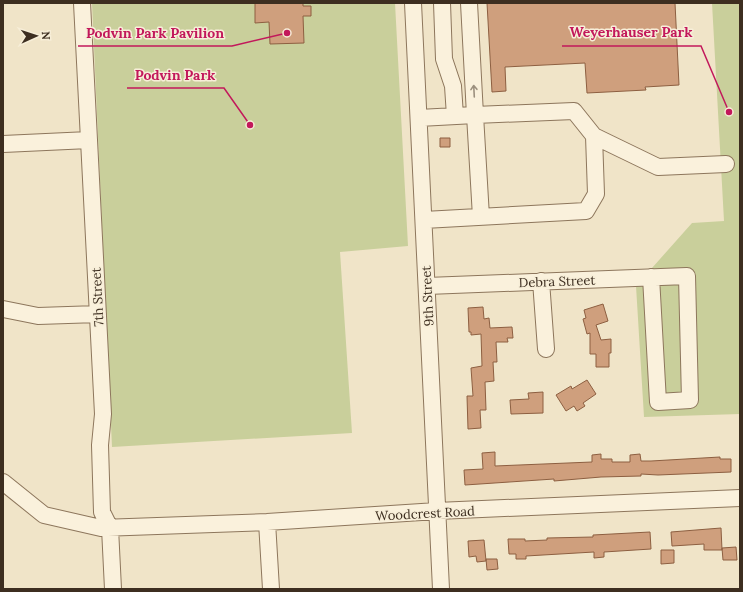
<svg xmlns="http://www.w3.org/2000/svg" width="743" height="592" viewBox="0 0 743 592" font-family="Lora,serif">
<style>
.green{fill:#c9cf9b}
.building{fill:#cf9f7d;stroke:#8d5f41}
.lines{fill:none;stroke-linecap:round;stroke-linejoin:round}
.minor-casing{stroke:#8d765c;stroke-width:18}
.minor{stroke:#faf1dc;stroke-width:16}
.oneway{stroke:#9c907e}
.labels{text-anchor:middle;stroke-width:3;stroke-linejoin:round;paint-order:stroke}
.street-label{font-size:13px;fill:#3d2e20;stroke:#f7eed8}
.leader{fill:none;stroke:#c2185b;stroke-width:1.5}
.callout-dot{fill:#c2185b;stroke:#f7eed8;stroke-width:1.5}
.callout-label{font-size:14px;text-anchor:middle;font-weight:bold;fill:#c2185b;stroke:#f7eed8;stroke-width:3;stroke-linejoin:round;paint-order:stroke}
</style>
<rect width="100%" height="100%" fill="#f0e4c8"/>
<path class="green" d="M92 3H395L408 246 340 252 352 433 112 447Z
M712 3H740V414L644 417 636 286 692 223 724 221Z"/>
<path class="building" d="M255 3H303V6H311V16H303L304 43 270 44 269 22 255 23Z
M487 3H675L679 85 645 87 646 90 587 93 585 63 505 67 506 91 492 92Z
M440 138H450V147H440Z
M603 304 608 321 596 325 601 340 611 339V353H609V367H596V354H590V333L587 334 583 319 586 318 584 310Z
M483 307 484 319 489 318 490 328 512 327 513 338H507L508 342H496L497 362H493L494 381 485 382 486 410H480L481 428 468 429 467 396H473L471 368 482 366 481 334 471 335V332H469L468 308Z
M587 380 596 394 583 403 585 406 577 411 574 406 566 411 556 395 571 386 572 389Z
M543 392V413L511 414 510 400 529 399 528 393Z
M495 452V466L592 462V455L601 454V459H612V462H630V455L640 454 641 461H651L720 457V459H731V472L658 475 641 474V476L601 477 554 481V479L465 485 464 470 483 469 482 453Z
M721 528 722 550H704V544L672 546 671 532Z
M650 532 651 549 604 552V557L594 558V552L526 556V559H516V554H509L508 539H525V541L547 540V538L593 537V535Z
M484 540 486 561 477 562 476 556 469 557 468 541Z
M736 547 737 560H723L722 548Z
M661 550H674V563L661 564Z
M486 559H497L498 569 487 570Z"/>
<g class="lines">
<defs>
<path id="minor" d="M82 3 103 414 100 445 102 512 110 528 113 589
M413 3 441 589
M442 3 444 59 453 86 455 116
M419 118 475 115 469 3
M3 144 89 140
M481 217 475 115 574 111 594 136 658 167 726 164
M424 220 586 211 596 194 594 136
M541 281 546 349
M427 286C514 283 600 279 687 276L690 400 658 402 651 277
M3 309 38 316 98 314
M3 482 44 515 101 528 267 522 437 511 740 498
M267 522 271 589"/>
</defs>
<use href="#minor" class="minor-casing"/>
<use href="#minor" class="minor"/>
</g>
<defs><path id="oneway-shaft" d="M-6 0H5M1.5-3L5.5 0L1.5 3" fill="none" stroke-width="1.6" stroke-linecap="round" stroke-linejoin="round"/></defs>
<use class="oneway" href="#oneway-shaft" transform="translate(474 91) rotate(-93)"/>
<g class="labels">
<g class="street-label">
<text transform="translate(557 281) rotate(-2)" y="5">Debra Street</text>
<text transform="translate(427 296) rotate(-93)" y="5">9th Street</text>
<text transform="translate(97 297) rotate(-93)" y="5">7th Street</text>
<text transform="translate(425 513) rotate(-3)" y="5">Woodcrest Road</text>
</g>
</g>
<path class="leader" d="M729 112L701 46H562M287 33L232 46H78M250 125L224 88H127"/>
<g class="callout-dot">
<circle cx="729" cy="112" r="4"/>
<circle cx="287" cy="33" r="4"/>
<circle cx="250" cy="125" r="4"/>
</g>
<g class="callout-label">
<text x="631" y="37">Weyerhauser Park</text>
<text x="155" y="38">Podvin Park Pavilion</text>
<text x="175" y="80">Podvin Park</text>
</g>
<rect width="743" height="592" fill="none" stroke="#3d2e20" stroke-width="8"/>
<g transform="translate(36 36) rotate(87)" stroke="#f7eed8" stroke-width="3" paint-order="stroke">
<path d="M0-3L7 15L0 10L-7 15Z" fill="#3d2e20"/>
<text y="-6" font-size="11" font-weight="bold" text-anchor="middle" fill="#3d2e20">N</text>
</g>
</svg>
